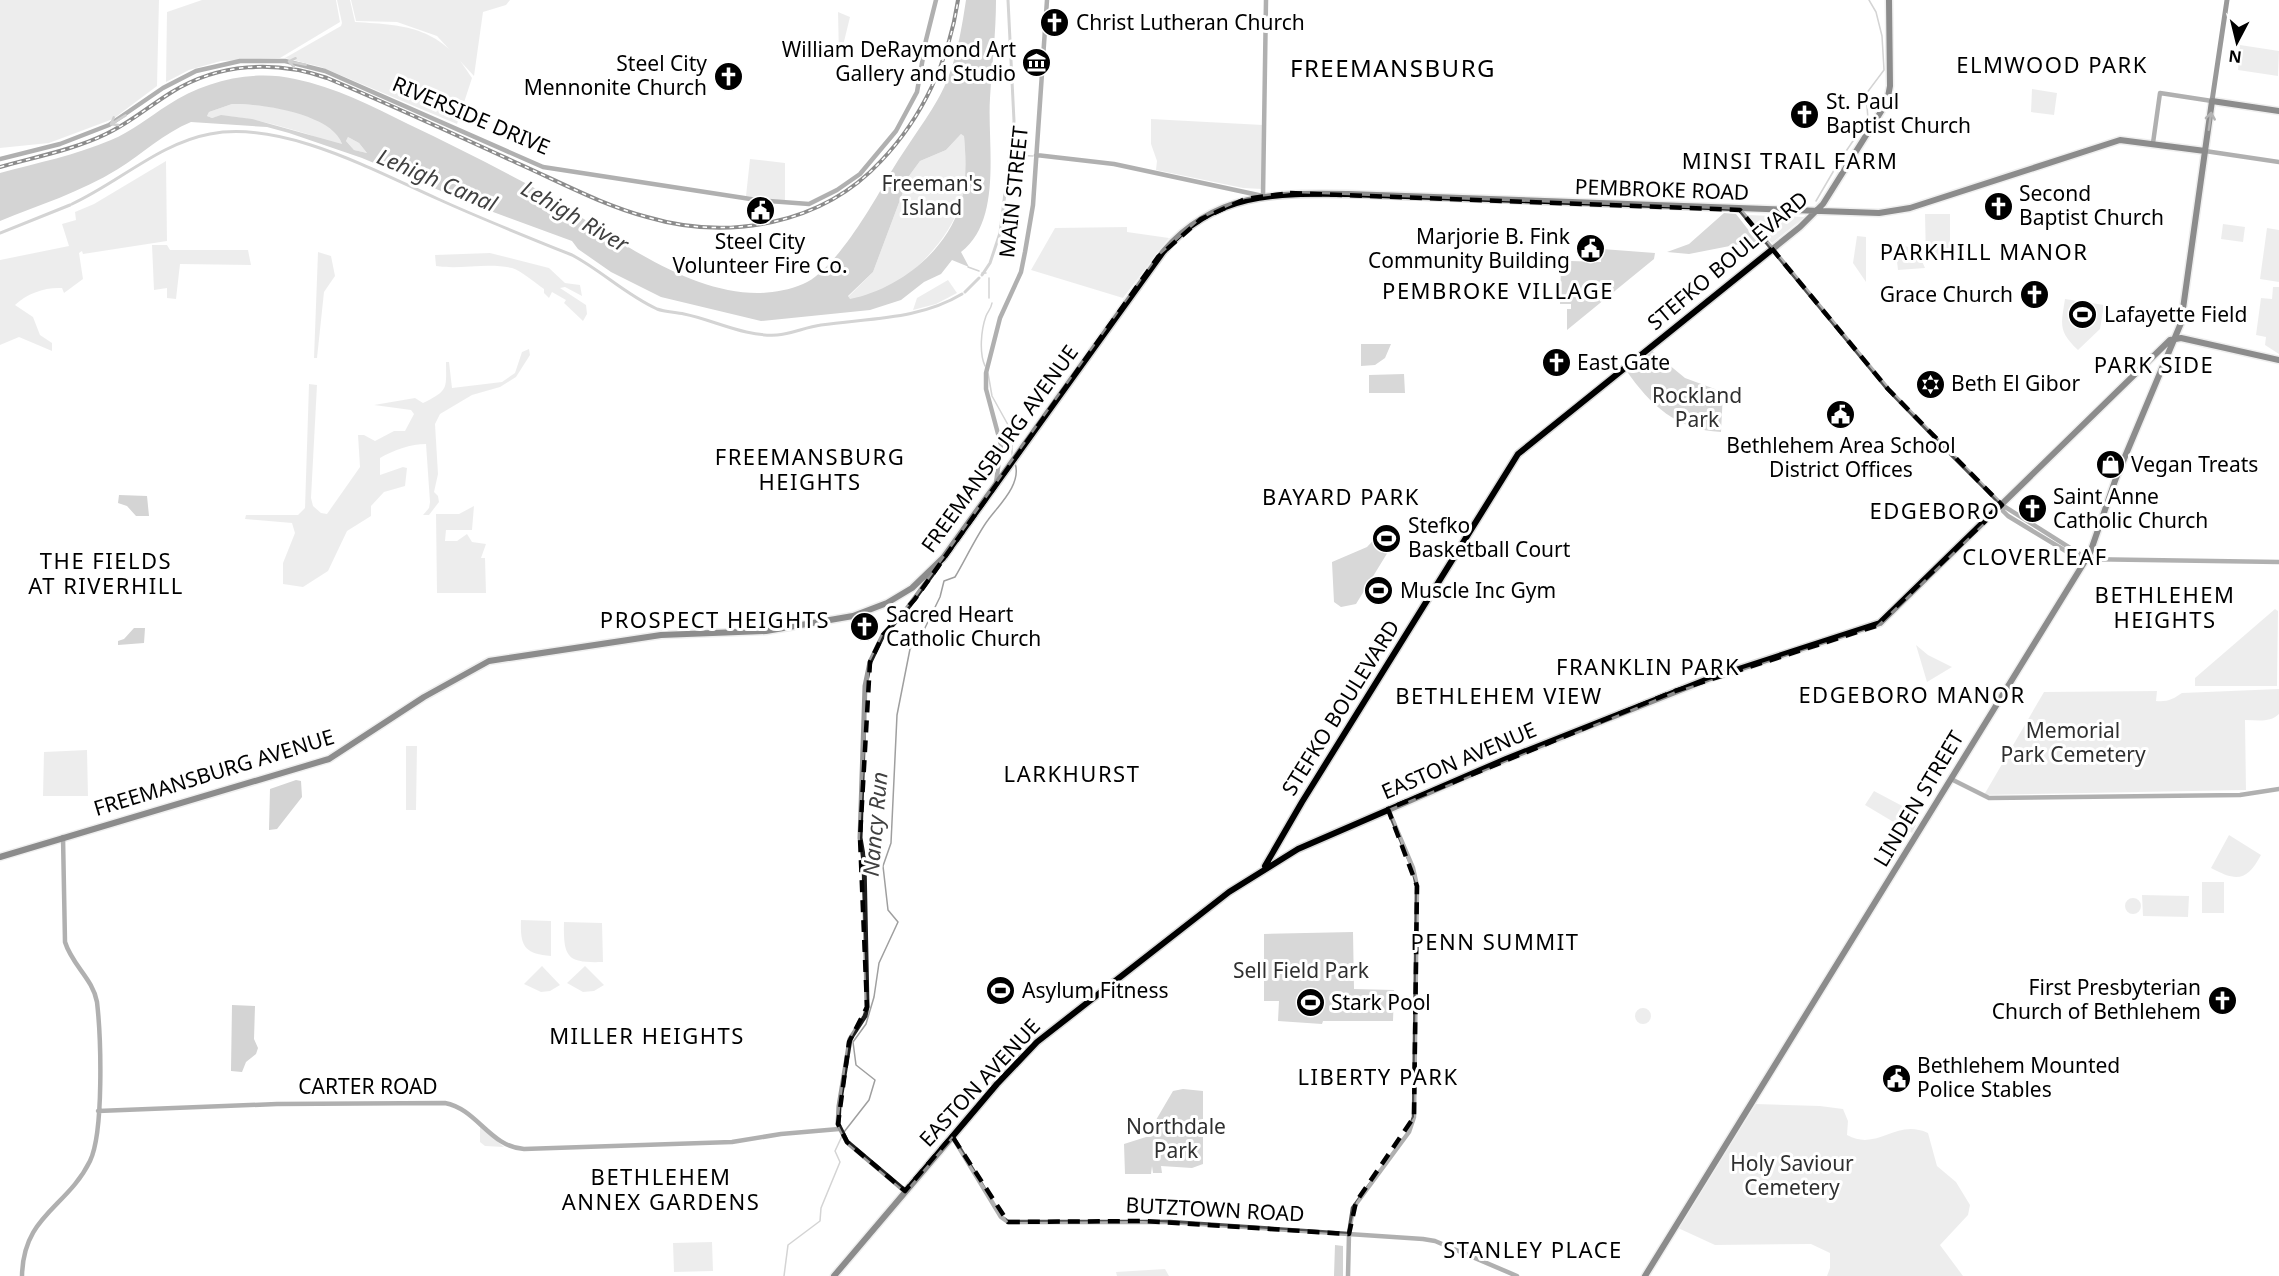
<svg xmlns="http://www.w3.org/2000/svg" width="2279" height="1276" viewBox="0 0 2279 1276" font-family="'Noto Sans',sans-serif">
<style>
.green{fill:#d8d8d8}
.water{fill:#9f9f9f;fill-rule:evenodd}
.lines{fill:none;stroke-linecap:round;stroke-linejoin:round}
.stream{stroke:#9f9f9f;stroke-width:1.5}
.canal{stroke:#9f9f9f;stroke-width:3}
.primary-casing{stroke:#dbdbdb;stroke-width:9}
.tertiary{stroke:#515151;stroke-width:4.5}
.secondary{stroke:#1e1e1e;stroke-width:5}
.primary{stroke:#000;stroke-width:6}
.rail-casing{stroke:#000;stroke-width:4}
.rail{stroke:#fff;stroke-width:1.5;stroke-dasharray:4.5;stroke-linecap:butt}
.oneway{stroke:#979797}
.oneway2{stroke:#595959}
.marked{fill:none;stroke:#000;stroke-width:4.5;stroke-dasharray:12 8;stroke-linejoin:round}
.labels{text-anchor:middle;stroke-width:6;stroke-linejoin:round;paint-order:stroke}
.poi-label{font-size:21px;fill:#000;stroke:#fff;text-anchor:start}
.street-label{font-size:21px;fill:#000;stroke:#fff}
.park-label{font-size:21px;fill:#2f2f2f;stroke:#fff}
.neighbourhood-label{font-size:22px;letter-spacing:1.5px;fill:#000;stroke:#fff}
.water-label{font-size:22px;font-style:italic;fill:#404040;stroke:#fff}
.quarter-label{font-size:24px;letter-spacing:1.5px;fill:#000;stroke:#fff}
</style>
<rect width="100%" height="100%" fill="#fff"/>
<path class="green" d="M0 0H159L157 86 113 119 49 143 0 148Z
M202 0H336L340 22 280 58 221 61 189 70 166 82 167 12Z
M337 0H350L355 22C409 25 442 28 472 78L457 124 321 67 285 58 341 26 342 23Z
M351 0H510L506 5 483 12 474 76 437 36 397 22 356 21Z
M838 12 850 17 840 58 839 57Z
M2240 45 2279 51 2278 76 2238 70Z
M2032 89 2057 93 2054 115 2031 112Z
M232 104C260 103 333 113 342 144L339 146C319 136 230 109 212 118L207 116 209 112Z
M1151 119 1263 125 1262 189 1243 188 1156 170 1157 161 1151 144Z
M961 134 964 135C966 158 967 182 960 204 951 236 914 276 885 289 873 295 862 297 850 300L848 297 873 272 909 176 920 161 946 150Z
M348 137 359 143 367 153 354 150 346 141Z
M750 159 785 163V201L746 196Z
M166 161 167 241 83 254 82 251 79 253 83 279 64 293 62 288C46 287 27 293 15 305L33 317 40 335 52 343V351L19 337 0 345V260L69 246 62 224 76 220 75 212 94 204Z
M1724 213 1736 214 1757 241 1745 250 1740 244 1689 254 1667 252 1689 244Z
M1925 214H1950V260H1926Z
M1747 215 1805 217 1772 243Z
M2223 224 2245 227 2243 242 2221 239Z
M1127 227V232L1169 238 1123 298 1031 270 1055 228Z
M2267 228 2279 230V282L2260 279Z
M1857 236 1866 237V282L1853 263Z
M152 245H167L170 250H248L251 265 180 264 176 299 167 298V288L154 290Z
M1895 245C1913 245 1918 252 1925 268L1898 270Z
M1602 249 1655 253 1654 259 1567 330V309H1571V304H1560L1561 264H1571V261L1601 262Z
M318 252 331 256 335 276 324 292 317 358H314Z
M490 253 549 268 565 283 580 285 582 296 565 287 560 288 586 305 587 314 583 321 564 303 566 300 552 292 549 298 544 293V289C535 283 522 271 512 268 487 262 461 270 436 266L435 255Z
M948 280 957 293 936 304 913 310 917 298Z
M2273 287H2279V354L2265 345 2266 337 2256 335 2261 298 2272 299Z
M2065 299 2104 305 2100 329 2078 350C2058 331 2061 325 2065 299Z
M1361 344H1391L1385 358 1375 365 1361 366Z
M529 349 530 355 516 377 500 387 472 395 440 414 435 424 438 474 434 492 438 496 439 502 429 515H423L429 508 430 502 426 444C411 444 394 450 380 458V475L403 467 407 468 405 486 384 492 371 506V516L347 531 328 571 303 587 283 584V563L295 533 292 523 245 519 246 515H298L305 508 309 384 317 385 311 498 313 506 321 513 327 514 360 467 358 435H364L375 441 394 431H405L414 414 411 410 374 405 415 398 423 403C449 390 446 389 446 362H449L452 388 502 382 515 373 522 352Z
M1651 350 1685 378 1723 392 1721 432C1677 430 1650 405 1626 370Z
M1404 374 1405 393H1369V375Z
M474 506 472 530H446L445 541H457L467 534 472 542 486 544 481 558H485L486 593H437L436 514H459Z
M1386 527 1399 534 1356 604 1341 607 1334 602 1332 562 1367 547Z
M2275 609 2278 611 2277 686H2195V678Z
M1916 645 1928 655 1952 667 1927 682Z
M2279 689V714C2270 723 2257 720 2245 720L2246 790 1984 795 2044 692 2157 691 2156 701C2168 702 2173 699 2182 693Z
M406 746H417L416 810H406Z
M87 750 88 796H43L44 752Z
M1874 791 1908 809 1903 818 1916 825 1912 833 1865 805Z
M2229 835 2261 855C2247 881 2237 882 2211 868Z
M2202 882H2224V913H2202Z
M2142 895 2189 896 2188 917 2143 916Z
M2125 906a8 8 0 1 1 16 0a8 8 0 1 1-16 0Z
M521 920 551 921V956C524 954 520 946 521 920Z
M564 922 602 923 603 962C568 963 563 959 564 922Z
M1353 932 1354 989 1394 990 1393 1021H1323L1322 1024 1278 1021 1279 1001H1264V934Z
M542 966 560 985 550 991 541 992 524 984Z
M585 966 604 985 594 991 583 992 567 983Z
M1635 1016a8 8 0 1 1 16 0a8 8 0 1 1-16 0Z
M1183 1089 1203 1091V1164L1192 1168 1161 1166 1162 1173H1153L1152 1166 1151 1174H1125L1124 1144 1146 1137 1173 1091Z
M1756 1104 1820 1106 1843 1109 1848 1121 1847 1135C1878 1152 1895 1118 1928 1133L1937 1166 1956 1182 1970 1205 1968 1215 1940 1245 1963 1276H1827L1830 1268V1253L1811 1244 1715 1245 1678 1228Z
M480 1127 504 1147 485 1146 480 1142Z
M712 1242 713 1271 674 1272 673 1243Z
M1165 1269 1169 1276H1117L1116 1272Z"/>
<path class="water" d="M966 0H996C996 33 992 65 990 98 987 144 1003 220 961 252L969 267 952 260 941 274 924 282 901 300 870 310 761 321 661 297 611 272 578 249 572 241 477 206 362 158 289 133 267 127 191 122C164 133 142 154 118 169 81 192 39 205 0 221V173C37 163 76 155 111 140 131 132 149 117 168 105 204 81 252 69 295 79 335 87 372 106 408 124 448 143 488 163 527 184 603 225 710 323 803 284 833 272 870 209 886 181 901 153 922 127 938 99 955 70 961 33 966 0ZM232 104C259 103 333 114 342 144L252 119 221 115 212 118 207 116 209 112ZM961 134 964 136C966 158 967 182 960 205 946 253 896 290 850 299L848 296 873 272 909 176 920 161 946 150ZM348 137 359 143 367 153 354 150 346 141Z
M119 495 147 496 149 516H136L127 506 118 503Z
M134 628H145L144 643 118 645V641L124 639Z
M296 780 301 781 302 797 277 829 269 830 270 789Z
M232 1005 255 1006 254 1039 258 1048 256 1054 246 1062 242 1072 231 1071Z
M1335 1245 1343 1246V1276H1334Z"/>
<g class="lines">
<path class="stream" d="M1010 155 1033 156
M1816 201 1840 160 1868 119 1866 94 1884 70 1882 36 1876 12 1869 0
M968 267 979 271
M982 273H986
M989 278V298
M985 366C979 353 981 330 986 316 988 311 991 309 992 303
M988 373 992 396 1012 432V456
M844 1132 869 1100 875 1080 856 1065 853 1042 866 1024 874 997 879 963 898 922 888 910 883 866 891 843 897 715 910 649 922 634 940 597 944 581 955 577C964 562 978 533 988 520 999 505 1022 484 1015 463
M784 1276 788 1245 820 1221 821 1208 840 1162 835 1151 842 1136"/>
<path class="canal" d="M72 204C118 183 160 143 210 134 282 120 373 170 438 199 482 219 527 237 572 255 602 271 626 295 657 309 665 312 675 312 684 314 714 320 745 337 777 335 791 334 806 327 821 325 869 318 919 320 962 294
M0 233 70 205
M982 275 990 263 1000 233 1014 121 1008 0
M965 292 979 278"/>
<defs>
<path id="primary" d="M0 857 329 759 424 697 489 661 661 635 766 631 853 616 887 603 912 588 943 558 1163 252C1214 192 1276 193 1348 194L1879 213 1910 208 2120 140 2205 151
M1265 866 1302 802 1518 454 1800 227 1823 204 1887 102 1890 86 1889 0
M834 1276 997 1084 1037 1042 1229 892 1298 849 1506 759 1708 679 1880 623 2170 340 2181 338 2279 360
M1645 1276 2090 553 2116 478 2181 323 2212 101 2279 111"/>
</defs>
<use href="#primary" class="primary-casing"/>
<path class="tertiary" d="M2153 143 2160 93 2212 101
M2205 151 2279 162
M1036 155 1114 164 1263 196 1266 0
M0 159 60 144 109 125 163 88 196 71 240 61H285L325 71 543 167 757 200 809 204 837 190 860 174 896 131 917 92 926 40 936 0
M1740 210 1888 389 1951 454 2002 505 2086 558
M996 483 1001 445 986 389V373L1000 318 1021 272 1025 252 1033 205 1047 0
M2002 505 2003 511 2008 516 2079 559 2279 562
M1951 779 1989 798 2240 795 2279 789
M98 1111 277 1104 445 1103C477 1109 490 1147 524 1149L732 1142 781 1134 839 1129
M952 1136 1001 1217 1008 1222H1170L1423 1239 1435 1241 1517 1276
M22 1276C23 1215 67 1208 90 1161 104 1132 101 1037 97 1002 93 979 72 965 65 942L63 837
M1348 1276 1349 1234 1353 1208 1409 1132 1414 1117 1417 886 1413 868 1388 809"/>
<path class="secondary" d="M2212 101 2227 0
M905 1191 847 1142 838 1124 839 1106 850 1039 865 1016 867 1007 864 861 860 838 865 686 870 662 883 635 906 610 939 565"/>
<use href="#primary" class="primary"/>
<defs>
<path id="rail" d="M0 167C35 157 73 150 106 134 130 123 149 106 172 92 219 63 275 60 327 78 391 105 454 134 517 163 560 182 602 205 647 217 728 241 822 225 881 161 923 117 949 60 958 0"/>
</defs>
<use href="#rail" class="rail-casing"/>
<use href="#rail" class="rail"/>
</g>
<defs><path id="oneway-shaft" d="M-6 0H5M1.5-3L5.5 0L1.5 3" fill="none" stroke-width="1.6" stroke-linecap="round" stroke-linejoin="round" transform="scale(1.5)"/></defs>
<g class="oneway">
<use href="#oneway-shaft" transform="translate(297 63) rotate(-169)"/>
<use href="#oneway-shaft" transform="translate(118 120) rotate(149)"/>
</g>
<use class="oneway2" href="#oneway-shaft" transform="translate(2210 121) rotate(-82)"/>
<path d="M0 0H2279V1276H0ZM1290 193 1740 210 1888 389 2002 505 1876 626 1675 691 1388 809 1417 886 1414 1117 1356 1202 1349 1234 1143 1221 1008 1222 952 1136 905 1191 847 1142 838 1124 849 1042 867 1007 860 838 870 662 883 635 915 599 1158 257 1201 219 1245 199Z" fill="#fff" fill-opacity=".55" fill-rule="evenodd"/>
<path class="marked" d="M1290 193 1740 210 1888 389 2002 505 1876 626 1675 691 1388 809 1417 886 1414 1117 1356 1202 1349 1234 1143 1221 1008 1222 952 1136 905 1191 847 1142 838 1124 849 1042 867 1007 860 838 870 662 883 635 915 599 1158 257 1201 219 1245 199Z"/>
<defs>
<symbol id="church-disc" viewBox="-11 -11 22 22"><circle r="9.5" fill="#000" stroke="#fff"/><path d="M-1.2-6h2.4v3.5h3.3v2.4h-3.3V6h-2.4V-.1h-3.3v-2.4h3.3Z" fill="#fff"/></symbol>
<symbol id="museum-disc" viewBox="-11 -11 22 22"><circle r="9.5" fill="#000" stroke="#fff"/><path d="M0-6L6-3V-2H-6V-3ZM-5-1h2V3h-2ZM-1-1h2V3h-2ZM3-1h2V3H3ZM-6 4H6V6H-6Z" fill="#fff"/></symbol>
<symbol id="civic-disc" viewBox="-11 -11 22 22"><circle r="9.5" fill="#000" stroke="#fff"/><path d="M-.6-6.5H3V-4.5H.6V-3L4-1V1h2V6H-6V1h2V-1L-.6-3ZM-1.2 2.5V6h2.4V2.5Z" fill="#fff"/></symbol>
<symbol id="stadium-disc" viewBox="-11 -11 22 22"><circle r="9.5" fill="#000" stroke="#fff"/><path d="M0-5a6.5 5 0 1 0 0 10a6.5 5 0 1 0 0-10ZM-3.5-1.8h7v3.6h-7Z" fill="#fff"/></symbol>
<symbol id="synagogue-disc" viewBox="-11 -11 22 22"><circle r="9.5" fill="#000" stroke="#fff"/><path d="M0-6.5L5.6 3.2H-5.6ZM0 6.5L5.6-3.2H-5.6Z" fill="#fff"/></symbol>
<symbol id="shop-disc" viewBox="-11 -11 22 22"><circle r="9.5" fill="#000" stroke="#fff"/><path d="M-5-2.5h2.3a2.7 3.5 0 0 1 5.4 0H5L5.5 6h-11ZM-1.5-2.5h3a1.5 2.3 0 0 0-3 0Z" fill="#fff"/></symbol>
</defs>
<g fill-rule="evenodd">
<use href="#church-disc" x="1038" y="6" width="33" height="33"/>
<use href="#museum-disc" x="1020" y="46" width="33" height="33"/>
<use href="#church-disc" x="712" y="60" width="33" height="33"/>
<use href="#church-disc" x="1788" y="98" width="33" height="33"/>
<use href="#church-disc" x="1982" y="190" width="33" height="33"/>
<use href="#civic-disc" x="744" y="194" width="33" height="33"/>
<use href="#civic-disc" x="1574" y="232" width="33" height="33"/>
<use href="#church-disc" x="2018" y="278" width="33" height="33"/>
<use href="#stadium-disc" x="2066" y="298" width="33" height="33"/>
<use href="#church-disc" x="1540" y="346" width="33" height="33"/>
<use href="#synagogue-disc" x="1914" y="368" width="33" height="33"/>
<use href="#civic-disc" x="1824" y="398" width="33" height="33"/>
<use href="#shop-disc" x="2094" y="448" width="33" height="33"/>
<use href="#church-disc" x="2016" y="492" width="33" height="33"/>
<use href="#stadium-disc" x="1370" y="522" width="33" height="33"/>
<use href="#stadium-disc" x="1362" y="574" width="33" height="33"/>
<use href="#church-disc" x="848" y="610" width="33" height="33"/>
<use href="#stadium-disc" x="984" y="974" width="33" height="33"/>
<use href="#church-disc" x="2206" y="984" width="33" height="33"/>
<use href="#stadium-disc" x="1294" y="986" width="33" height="33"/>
<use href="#civic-disc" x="1880" y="1062" width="33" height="33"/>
</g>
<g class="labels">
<g class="poi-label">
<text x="1076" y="30">Christ Lutheran Church</text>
<text x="1016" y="57" text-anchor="end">William DeRaymond Art<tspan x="1016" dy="24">Gallery and Studio</tspan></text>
<text x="707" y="71" text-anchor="end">Steel City<tspan x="707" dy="24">Mennonite Church</tspan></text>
<text x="1826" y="109">St. Paul<tspan x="1826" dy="24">Baptist Church</tspan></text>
<text x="2019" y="201">Second<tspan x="2019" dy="24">Baptist Church</tspan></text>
<text x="1570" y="244" text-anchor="end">Marjorie B. Fink<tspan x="1570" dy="24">Community Building</tspan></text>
<text x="760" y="249" text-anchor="middle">Steel City<tspan x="760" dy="24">Volunteer Fire Co.</tspan></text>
<text x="2013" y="302" text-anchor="end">Grace Church</text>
<text x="2104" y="322">Lafayette Field</text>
<text x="1577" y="370">East Gate</text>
<text x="1951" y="391">Beth El Gibor</text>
<text x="1841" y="453" text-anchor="middle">Bethlehem Area School<tspan x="1841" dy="24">District Offices</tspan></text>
<text x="2131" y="472">Vegan Treats</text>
<text x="2053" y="504">Saint Anne<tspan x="2053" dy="24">Catholic Church</tspan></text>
<text x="1408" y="533">Stefko<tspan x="1408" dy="24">Basketball Court</tspan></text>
<text x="1400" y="598">Muscle Inc Gym</text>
<text x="886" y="622">Sacred Heart<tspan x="886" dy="24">Catholic Church</tspan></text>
<text x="2201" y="995" text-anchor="end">First Presbyterian<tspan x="2201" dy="24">Church of Bethlehem</tspan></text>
<text x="1022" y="998">Asylum Fitness</text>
<text x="1331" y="1010">Stark Pool</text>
<text x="1917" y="1073">Bethlehem Mounted<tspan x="1917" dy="24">Police Stables</tspan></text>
</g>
<g class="street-label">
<text transform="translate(471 116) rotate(23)" y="7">RIVERSIDE DRIVE</text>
<text transform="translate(1662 190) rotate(2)" y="7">PEMBROKE ROAD</text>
<text transform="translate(1014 192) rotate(-84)" y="7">MAIN STREET</text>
<text transform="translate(1728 261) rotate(-40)" y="7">STEFKO BOULEVARD</text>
<text transform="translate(1000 449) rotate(-54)" y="7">FREEMANSBURG AVENUE</text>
<text transform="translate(1341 708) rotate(-58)" y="7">STEFKO BOULEVARD</text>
<text transform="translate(1459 761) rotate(-23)" y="7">EASTON AVENUE</text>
<text transform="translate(214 773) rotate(-17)" y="7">FREEMANSBURG AVENUE</text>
<text transform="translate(1919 799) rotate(-59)" y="7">LINDEN STREET</text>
<text transform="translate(980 1083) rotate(-47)" y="7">EASTON AVENUE</text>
<text x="368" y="1094">CARTER ROAD</text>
<text transform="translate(1215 1210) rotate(3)" y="7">BUTZTOWN ROAD</text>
</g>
<g class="park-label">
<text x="932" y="191">Freeman's<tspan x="932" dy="24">Island</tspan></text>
<text x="1697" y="403">Rockland<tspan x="1697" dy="24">Park</tspan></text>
<text x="2073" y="738">Memorial<tspan x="2073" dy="24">Park Cemetery</tspan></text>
<text x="1301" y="978">Sell Field Park</text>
<text x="1176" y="1134">Northdale<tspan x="1176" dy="24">Park</tspan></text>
<text x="1792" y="1171">Holy Saviour<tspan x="1792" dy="24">Cemetery</tspan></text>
</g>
<g class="neighbourhood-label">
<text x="2052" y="73">ELMWOOD PARK</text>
<text x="1790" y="169">MINSI TRAIL FARM</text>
<text x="1984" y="260">PARKHILL MANOR</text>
<text x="1498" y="299">PEMBROKE VILLAGE</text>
<text x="2154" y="373">PARK SIDE</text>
<text x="810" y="465">FREEMANSBURG<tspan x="810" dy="25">HEIGHTS</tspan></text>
<text x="1341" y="505">BAYARD PARK</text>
<text x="1935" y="519">EDGEBORO</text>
<text x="2035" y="565">CLOVERLEAF</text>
<text x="106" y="569">THE FIELDS<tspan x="106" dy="25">AT RIVERHILL</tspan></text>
<text x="2165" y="603">BETHLEHEM<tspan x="2165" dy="25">HEIGHTS</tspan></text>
<text x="715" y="628">PROSPECT HEIGHTS</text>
<text x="1648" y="675">FRANKLIN PARK</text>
<text x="1912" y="703">EDGEBORO MANOR</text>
<text x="1499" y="704">BETHLEHEM VIEW</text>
<text x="1072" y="782">LARKHURST</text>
<text x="1495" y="950">PENN SUMMIT</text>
<text x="647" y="1044">MILLER HEIGHTS</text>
<text x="1378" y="1085">LIBERTY PARK</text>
<text x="661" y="1185">BETHLEHEM<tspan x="661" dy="25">ANNEX GARDENS</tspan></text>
<text x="1533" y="1258">STANLEY PLACE</text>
</g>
<g class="water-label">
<text transform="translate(437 180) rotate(23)" y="8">Lehigh Canal</text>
<text transform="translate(575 216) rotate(30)" y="8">Lehigh River</text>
<text transform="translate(875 824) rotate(-85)" y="8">Nancy Run</text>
</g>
<g class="quarter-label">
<text x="1393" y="77">FREEMANSBURG</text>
</g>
</g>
<g transform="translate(2237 42) rotate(187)" stroke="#ffffff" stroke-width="4.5" paint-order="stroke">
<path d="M0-4.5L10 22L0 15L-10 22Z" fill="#000000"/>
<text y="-9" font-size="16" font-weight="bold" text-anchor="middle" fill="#000000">N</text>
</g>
</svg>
